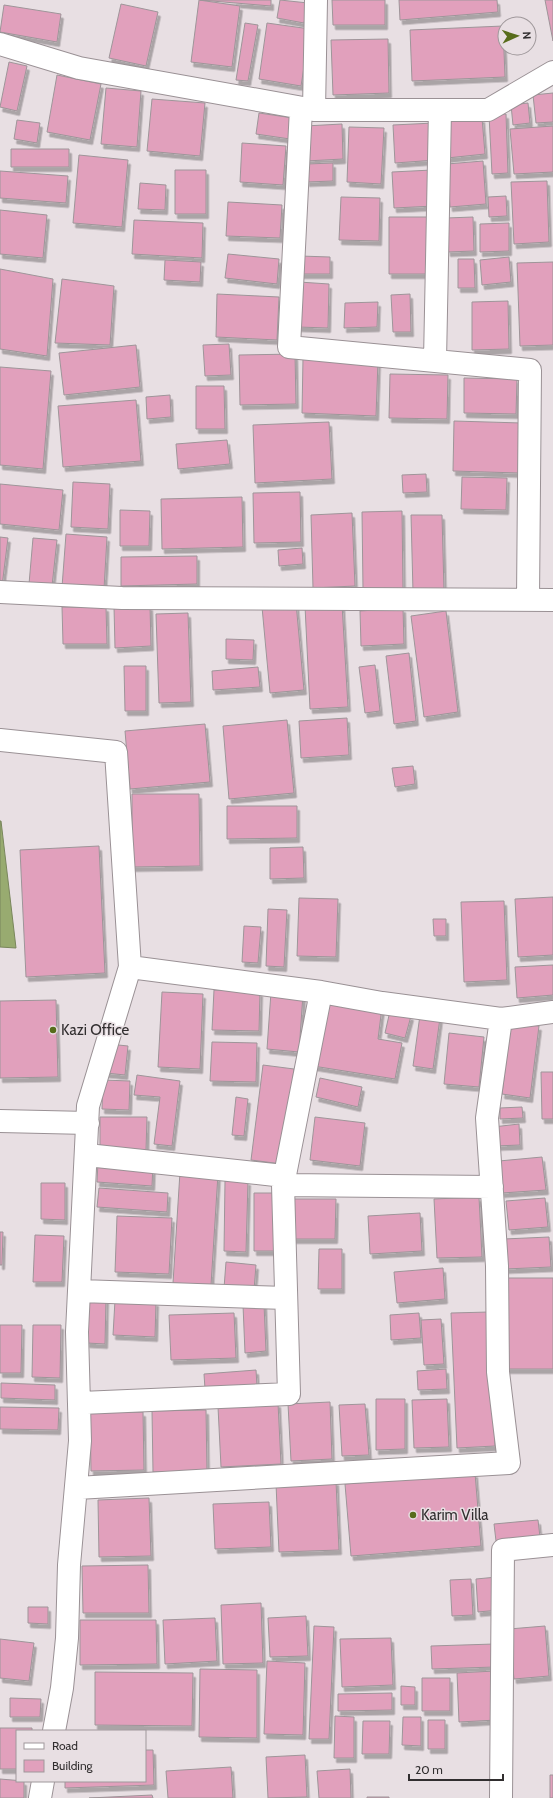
<svg xmlns="http://www.w3.org/2000/svg" width="553" height="1798" viewBox="0 0 553 1798" font-family="Cabin,sans-serif">
<style>
.water{fill:#98ab70;stroke:#79865c}
.building{fill:#e1a0bc;stroke:#9e9599;filter:url(#shadow)}
.lines{fill:none;stroke-linecap:round;stroke-linejoin:round}
.minor-casing{stroke:#9a9195;stroke-width:24}
.minor{stroke:#fff;stroke-width:22}
.poi-dot{fill:#576c1b;stroke:#e8dfe3;stroke-width:1.5}
.labels{text-anchor:middle;stroke-width:3;stroke-linejoin:round;paint-order:stroke}
.poi-label{font-size:15px;fill:#312e2f;stroke:#e8dfe3;text-anchor:start}
</style>
<defs>
<filter id="shadow"><feDropShadow dx="2.5" dy="4.5" stdDeviation="0" flood-color="#0004"/></filter>
</defs>
<rect width="100%" height="100%" fill="#e8dfe3"/>
<path class="water" d="M0 821H1L16 948 0 947Z"/>
<path class="building" d="M199 0 240 6 232 67 191 62Z
M200 0H271V6Z
M280 0 308 3 304 23 277 18Z
M332 0H385V25H333Z
M399 0H497L498 12 400 20Z
M545 0H553V41Z
M121 4 158 12 146 66 109 58Z
M4 5 61 14 57 42 0 32Z
M245 23 258 25 248 81 236 80Z
M267 23 310 29 301 86 259 79Z
M503 26 505 77 412 81 410 30Z
M388 39 389 93 333 95 331 40Z
M9 62 27 66 17 111 0 107Z
M57 75 101 84 90 140 47 132Z
M106 88 141 91 137 147 101 144Z
M553 93V122L536 123 533 95Z
M152 99 205 103 200 156 147 151Z
M528 103 530 123 513 125 511 105Z
M259 113 293 118 290 139 256 134Z
M506 114 508 173 492 174 489 115Z
M482 118 485 154 447 158 444 121Z
M17 120 40 123 37 143 14 139Z
M434 123 436 160 395 163 393 125Z
M342 124 343 159 306 161 305 126Z
M553 126V172L514 174 510 129Z
M349 127 384 128 381 184 347 182Z
M242 143 286 146 283 185 240 182Z
M11 149H69V167H11Z
M79 155 128 160 122 227 73 223Z
M483 161 486 204 450 207 447 164Z
M333 163V181L307 182V164Z
M175 170H206V214H175Z
M432 170 434 206 394 208 392 172Z
M0 171 68 176 66 203 0 198Z
M547 181 549 242 514 244 511 182Z
M140 183 166 185 165 210 138 209Z
M506 196 507 216 489 217 488 197Z
M341 197 380 198 379 241 339 240Z
M228 202 282 205 280 238 226 236Z
M0 210 47 215 43 258 0 254Z
M389 217H430V274H389Z
M473 217 474 251 448 252 446 218Z
M134 220 203 223 202 258 132 254Z
M509 223V251L480 252V224Z
M228 254 279 259 277 284 225 278Z
M300 256 330 257V274H300Z
M509 257 511 282 482 285 480 260Z
M458 259H474L475 288H458Z
M165 260 201 262 200 282 164 280Z
M553 262V345L520 346 517 263Z
M0 269 53 279 47 356 0 349Z
M62 279 114 286 110 345 55 343Z
M299 282 329 284 328 328 298 327Z
M217 294 279 297 277 340 216 337Z
M410 294 411 332H393L391 295Z
M508 301 509 349 472 350V302Z
M378 302 377 327 344 328 345 303Z
M229 344 231 375 205 376 203 345Z
M136 345 140 387 64 395 59 353Z
M295 354 296 404 240 405 239 355Z
M303 358 378 361 376 416 302 413Z
M0 367 51 371 43 469 0 465Z
M390 374 448 375 447 419 389 418Z
M464 378 517 379 516 414 464 413Z
M196 386H224L225 429H196Z
M170 395 171 417 147 419 146 397Z
M136 400 141 461 63 467 58 406Z
M454 421 521 423 519 473 453 471Z
M329 422 332 479 255 483 253 425Z
M227 440 230 464 178 469 176 444Z
M426 474 427 492 403 493 402 475Z
M462 477 507 478 506 510 461 509Z
M73 482 110 484 108 529 71 527Z
M0 484 63 490 59 530 0 524Z
M300 492 301 542 254 543 253 493Z
M242 497 243 547 162 549 161 499Z
M120 510 150 511 149 546H120Z
M402 511 403 589H363L362 512Z
M352 513 355 586 313 588 311 515Z
M411 515H442L444 591 413 592Z
M66 534 107 537 104 589 62 587Z
M0 537 8 538 2 586H0Z
M33 538 57 540 52 586 29 584Z
M302 548 303 564 279 566 278 550Z
M197 556V584L121 586V557Z
M296 603 304 690 270 693 262 607Z
M342 604 348 707 310 709 305 606Z
M150 606 151 646 115 648 114 607Z
M62 607H106L107 644H63Z
M403 608 404 644 361 646 360 611Z
M446 611 458 712 424 717 411 616Z
M188 613 191 702 159 703 156 614Z
M226 639 254 640 253 660 226 659Z
M409 653 416 721 394 724 386 656Z
M375 665 380 711 365 713 359 667Z
M124 666H146V711H125Z
M258 667 260 687 213 690 212 671Z
M347 718 349 755 301 758 299 721Z
M287 720 294 793 229 799 223 726Z
M205 724 210 782 130 789 125 731Z
M413 766 415 784 395 787 392 768Z
M132 794H199L200 866 132 867Z
M227 806H297V838L227 839Z
M99 846 105 973 26 977 20 850Z
M303 847 304 878 270 879V848Z
M553 897V955L518 957 515 899Z
M299 898 338 899 336 957 297 956Z
M504 901 507 980 464 982 461 902Z
M268 909 287 910 284 967 266 966Z
M433 919H446V936H434Z
M244 926 261 927 258 963 242 962Z
M553 965V995L517 998 515 967Z
M214 990 260 992 259 1031 212 1030Z
M162 992 203 994 200 1069 158 1067Z
M271 992 303 994 299 1052 267 1049Z
M324 997 382 1007 378 1039 402 1043 395 1079 313 1066Z
M56 1000 58 1077 0 1078V1001Z
M390 1011 411 1016 405 1038 385 1033Z
M420 1015 440 1018 433 1069 413 1066Z
M511 1023 539 1026 530 1098 502 1094Z
M449 1033 484 1037 479 1087 444 1084Z
M212 1042 257 1043 256 1082 210 1081Z
M109 1044 128 1046 125 1075 106 1073Z
M263 1065 294 1069 282 1164 251 1160Z
M541 1072H553V1119H542Z
M137 1075 180 1081 172 1146 154 1144 160 1097 134 1095Z
M320 1078 362 1087 358 1107 316 1097Z
M103 1080 130 1081 129 1110 102 1109Z
M236 1097 248 1099 244 1136 232 1135Z
M522 1107 523 1118 500 1119V1108Z
M100 1117H147L146 1150 100 1149Z
M315 1117 365 1123 360 1166 310 1160Z
M519 1124 520 1145 495 1146 493 1127Z
M542 1157 546 1190 502 1193 499 1161Z
M98 1162 153 1165 152 1186 97 1182Z
M180 1172 218 1174 211 1285 173 1283Z
M225 1181H248L246 1252 224 1251Z
M41 1183H65V1220L41 1219Z
M99 1188 168 1193 167 1212 97 1207Z
M254 1193H278L277 1251H254Z
M479 1197 482 1257 437 1258 434 1199Z
M545 1198 548 1227 509 1230 506 1201Z
M292 1199H336L335 1239H292Z
M420 1213 422 1251 370 1254 368 1216Z
M117 1216 172 1218 169 1274 115 1272Z
M0 1232H3L2 1265H0Z
M35 1235 64 1236 62 1282H33Z
M549 1237 551 1267 505 1269 504 1239Z
M319 1249H342V1289H318Z
M226 1262 256 1265 254 1290 224 1288Z
M443 1268 445 1299 397 1303 394 1272Z
M505 1278H553V1369H506Z
M88 1298 106 1299 105 1344 87 1343Z
M115 1300 156 1302 155 1337 113 1335Z
M264 1304 266 1351 245 1353 243 1305Z
M489 1312 495 1446 457 1448 451 1313Z
M234 1313 236 1358 171 1360 169 1315Z
M419 1313 421 1338 391 1340 390 1315Z
M441 1319 444 1364 424 1365 421 1320Z
M0 1325H22L21 1373H0Z
M33 1325H61L60 1378 32 1377Z
M446 1369 447 1389 418 1390 417 1371Z
M256 1370 257 1386 205 1389 204 1374Z
M1 1383 55 1385V1400L1 1398Z
M376 1399H405V1449L376 1450Z
M447 1399 449 1447 414 1448 412 1400Z
M330 1402 332 1459 291 1461 288 1404Z
M278 1403 281 1464 221 1467 218 1407Z
M365 1404 369 1455 342 1456 339 1405Z
M0 1407 59 1408 58 1430 0 1429Z
M206 1410 207 1471 153 1472 152 1411Z
M143 1412 144 1470 91 1471 90 1413Z
M475 1473 481 1546 351 1556 345 1484Z
M336 1481 339 1550 279 1552 276 1484Z
M149 1498 151 1556 99 1557 98 1500Z
M269 1502 271 1547 215 1549 213 1504Z
M538 1520 540 1537 496 1541 494 1524Z
M148 1565 149 1613H83L82 1566Z
M497 1577 499 1610 478 1612 476 1579Z
M471 1579 473 1615 452 1616 450 1580Z
M261 1603 263 1663 223 1664 221 1605Z
M28 1607H48V1624L28 1623Z
M306 1616 308 1656 270 1657 268 1618Z
M215 1618 217 1661 165 1664 163 1620Z
M80 1620H156L157 1664 80 1665Z
M314 1626 334 1627 329 1739H309Z
M545 1626 549 1676 514 1679 509 1629Z
M391 1638 393 1685 342 1687 340 1639Z
M0 1639 34 1643 29 1681 0 1678Z
M494 1644 495 1667 432 1669 431 1646Z
M267 1661 305 1663 303 1735 264 1734Z
M200 1669 257 1670V1738L199 1737Z
M495 1671 497 1720 459 1722 457 1673Z
M95 1672 193 1673 192 1726 95 1725Z
M422 1678H450V1711H422Z
M401 1686 415 1687V1705H401Z
M392 1693V1710L338 1711V1694Z
M10 1698 41 1699 40 1717H10Z
M335 1716 354 1717V1758H334Z
M403 1717H421V1746L402 1745Z
M428 1720H445V1749H428Z
M363 1721H390L389 1754H362Z
M0 1728H32V1731H17V1769H0Z
M145 1750H153L154 1785 65 1788V1781H145Z
M305 1755 307 1797 268 1798 266 1757Z
M231 1767 233 1798H168L166 1771Z
M350 1769 351 1798H319L317 1771Z
M550 1775H553V1798H550Z
M0 1779 24 1781V1798H0Z
M152 1795 153 1798H89Z
M367 1797H389V1798H367Z"/>
<g class="lines">
<defs>
<path id="minor" d="M0 44 79 68 314 110H488L553 72
M301 108 289 347 530 370 528 599
M314 110 316 0
M435 361 440 110
M0 592 122 598 553 600
M0 740 116 752 130 967
M0 1121 88 1123
M87 1155 284 1176
M283 1185 492 1187
M80 1291 286 1298
M81 1403 289 1394 283 1185 321 992
M77 1488 509 1463 498 1372 497 1266 487 1118 501 1019
M54 1731 62 1688 67 1638 69 1565 80 1441 77 1332 88 1106 130 967 321 992 382 1003 501 1019 553 1012
M40 1798 43 1781
M501 1798 503 1550 553 1545"/>
</defs>
<use href="#minor" class="minor-casing"/>
<use href="#minor" class="minor"/>
</g>
<g class="poi-dot">
<circle cx="53" cy="1030" r="4"/>
<circle cx="413" cy="1515" r="4"/>
</g>
<g class="labels">
<g class="poi-label">
<text x="61" y="1035">Kazi Office</text>
<text x="421" y="1520">Karim Villa</text>
</g>
</g>
<rect x="16" y="1730" width="130" height="52" fill="#e8dfe3" stroke="#9f989b"/>
<rect x="24" y="1743" width="20" height="6" fill="#ffffff" stroke="#9f989b"/>
<text x="52" y="1750" font-size="12" fill="#312e2f">Road</text>
<rect x="24" y="1760" width="20" height="12" fill="#e1a0bc" stroke="#9f989b"/>
<text x="52" y="1770" font-size="12" fill="#312e2f">Building</text>
<g transform="translate(517 36) rotate(87)"><circle r="19" fill="#e8dfe3" stroke="#9f989b"/>
<path d="M0-3L7 15L0 10L-7 15Z" fill="#576c1b"/>
<text y="-6" font-size="11" font-weight="bold" text-anchor="middle" fill="#312e2f">N</text>
</g>
<path d="M409 1774v6h94v-6" fill="none" stroke="#312e2f" stroke-width="2"/>
<text x="415" y="1774" font-size="12" fill="#312e2f" stroke="#e8dfe3" stroke-width="3" paint-order="stroke">20 m</text>
</svg>
